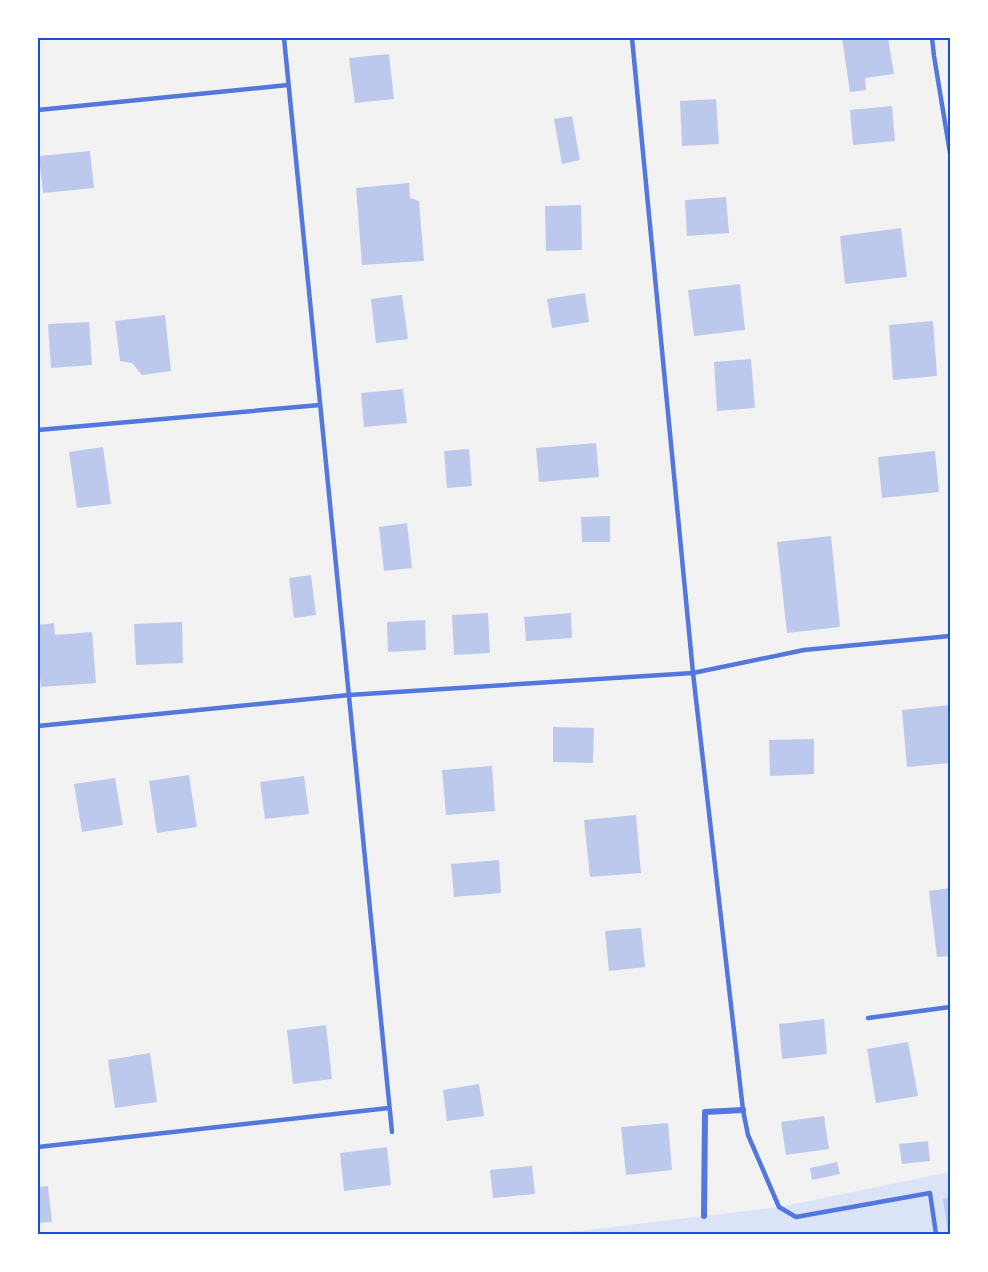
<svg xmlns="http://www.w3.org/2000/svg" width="988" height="1272" viewBox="0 0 988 1272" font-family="'Nunito Sans',sans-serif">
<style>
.green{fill:#dbe4f7}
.building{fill:#bdc9ec}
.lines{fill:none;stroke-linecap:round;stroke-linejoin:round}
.service{stroke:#5277de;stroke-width:4.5}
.minor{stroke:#5277de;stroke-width:6}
.neatline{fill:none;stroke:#1d4ed8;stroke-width:2}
</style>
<rect width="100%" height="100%" fill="#f2f2f2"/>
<path class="green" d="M950 1172V1234H553L779 1207Z"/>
<path class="building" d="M842 38H888L894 74 865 78 866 90 850 92Z
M389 54 394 99 355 103 349 58Z
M716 99 719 144 682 146 680 101Z
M892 106 895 141 853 145 850 110Z
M572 116 580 160 562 164 554 119Z
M90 151 94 188 43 193 39 156Z
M409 183 410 198 419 201 424 261 362 265 356 188Z
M726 197 729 233 687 236 685 200Z
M581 205 582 250 546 251 545 206Z
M901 228 907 277 845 284 840 236Z
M740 284 745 330 694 336 688 290Z
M585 293 589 322 552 328 547 299Z
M402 295 408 339 376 343 371 299Z
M165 315 171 371 142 375 132 363 120 361 115 321Z
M933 321 937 376 893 380 889 325Z
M89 322 92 365 51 368 48 324Z
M751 359 755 408 717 411 714 362Z
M403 389 407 423 364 427 361 393Z
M596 443 599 477 539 482 536 448Z
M103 447 111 504 77 508 69 452Z
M469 449 472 486 447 488 444 451Z
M935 451 939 492 882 498 878 457Z
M610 516V542H582L581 517Z
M407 523 412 568 384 571 379 527Z
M831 536 840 627 787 633 777 542Z
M311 575 316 615 294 618 289 578Z
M488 613 490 653 454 655 452 615Z
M571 613 572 638 526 641 524 617Z
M425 620 426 650 388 652 387 622Z
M182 622 183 663 136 665 134 624Z
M54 623 55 635 92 632 96 683 41 687 38 658V625Z
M950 705V763L907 767 902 710Z
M553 727 594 728 593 763 553 762Z
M814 739V774L770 776 769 740Z
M492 766 495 811 446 815 442 770Z
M189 775 197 827 157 833 149 781Z
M304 776 309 814 265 819 260 782Z
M115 778 123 825 82 832 74 784Z
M636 815 641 873 590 877 584 820Z
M499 860 501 893 454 897 451 864Z
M950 888V956L937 957 929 891Z
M641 928 645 967 609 971 605 931Z
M824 1019 827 1054 782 1059 779 1024Z
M326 1025 332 1079 293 1084 287 1030Z
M908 1042 918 1096 876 1103 867 1049Z
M150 1053 157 1102 115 1108 108 1060Z
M479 1084 484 1116 447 1121 443 1090Z
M824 1116 829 1149 786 1155 781 1122Z
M668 1123 672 1170 626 1175 621 1127Z
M928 1141 930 1161 902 1164 899 1144Z
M387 1147 391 1185 344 1191 340 1153Z
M837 1162 840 1174 812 1180 810 1168Z
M532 1166 535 1194 493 1198 490 1170Z
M48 1186 52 1222 38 1223V1187Z
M950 1197V1234H948L943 1199Z"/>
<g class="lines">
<path class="service" d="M284 38 392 1132
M632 38 693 673 743 1110 748 1135 779 1207 796 1217 930 1193 936 1234
M932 38 934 56 950 153
M38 110 288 85
M38 430 320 405
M38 726 349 695 693 673 804 650 950 636
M868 1018 950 1007
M38 1147 389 1108"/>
<path class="minor" d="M704 1216 705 1112 743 1110"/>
</g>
<rect width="988" height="1272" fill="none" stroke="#ffffff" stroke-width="78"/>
<rect x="39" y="39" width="910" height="1194" class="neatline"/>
</svg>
